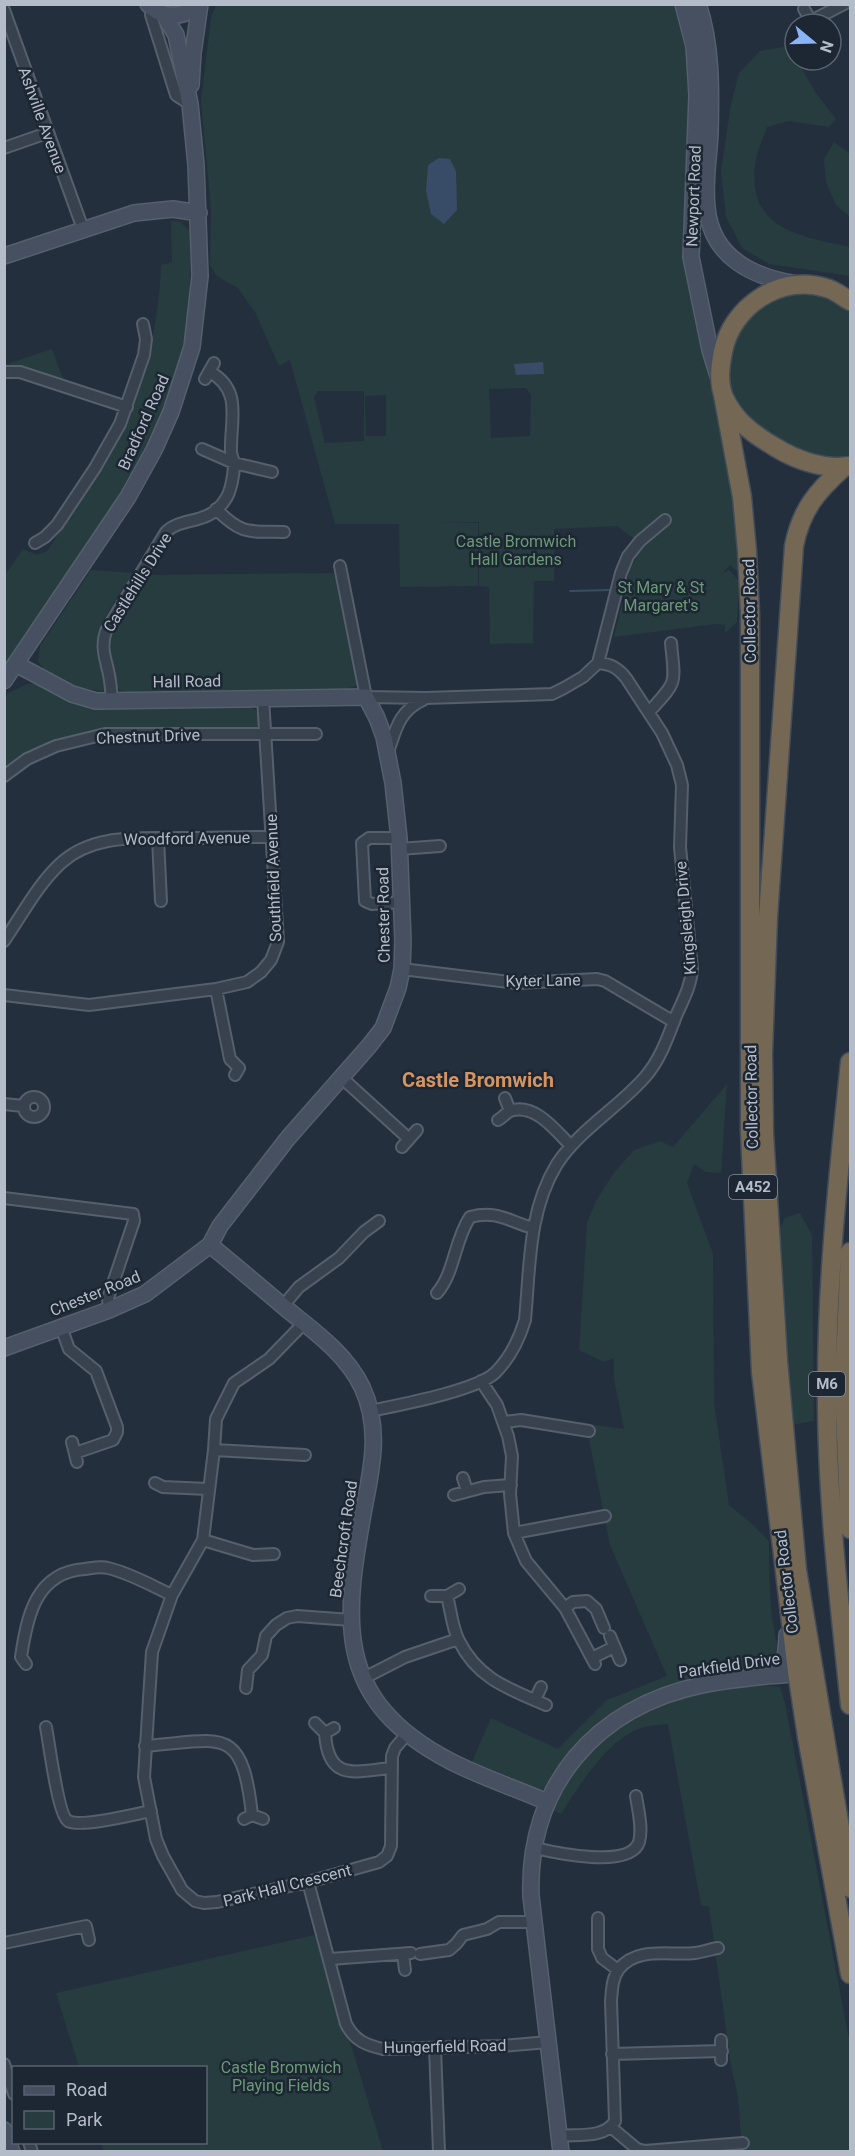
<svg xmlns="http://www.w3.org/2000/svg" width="855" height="2156" viewBox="0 0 855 2156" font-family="Roboto,sans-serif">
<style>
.green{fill:#263c3f;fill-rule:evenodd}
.water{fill:#394c67}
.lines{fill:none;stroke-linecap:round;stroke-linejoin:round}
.stream{stroke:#394c67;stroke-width:2}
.street-casing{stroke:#565f6c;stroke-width:14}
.secondary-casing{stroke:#565f6c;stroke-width:18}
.highway-casing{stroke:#434c59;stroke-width:21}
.street{stroke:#38414e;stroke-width:10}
.secondary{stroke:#465061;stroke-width:15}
.highway{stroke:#746855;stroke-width:18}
.labels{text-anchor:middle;stroke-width:5;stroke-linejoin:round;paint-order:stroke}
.shield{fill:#1d2633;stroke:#878f9c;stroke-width:1.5}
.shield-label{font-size:15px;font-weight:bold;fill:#b4bcc9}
.street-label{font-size:16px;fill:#b4bcc9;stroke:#1d2633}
.park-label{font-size:16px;fill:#6b9a76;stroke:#1d2633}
.quarter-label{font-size:20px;font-weight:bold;fill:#d59563;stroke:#1d2633}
</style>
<rect width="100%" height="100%" fill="#242f3e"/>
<path class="green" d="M216 5H675L686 43 691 95 686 259 696 324 715 382 740 525 742 575 730 565 722 574 729 570 739 581 737 622 725 633V625L716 624 614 637 630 570 639 552 633 538 617 526 554 529V581H534L533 643 490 644 489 587 479 586V522L435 523H478V586L400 587 399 524H335L290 360 279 366 256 314 238 288 218 277 210 266 211 210 201 101 211 18ZM526 388 531 395 530 436 491 438 489 389ZM318 391H364V441L325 443 314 397ZM386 395V436H366L365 396Z
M788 46 816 93 836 119 829 127 789 121 767 127C764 137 758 148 756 159 744 228 797 236 850 247V276L769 264 742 248 726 217 721 171 731 104 739 73 760 51Z
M834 142 848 152 850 156V217L836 205 826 182 824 159Z
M171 221 180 222 190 231C191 268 190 318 182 354 174 396 154 436 134 473L5 673V575L23 549 37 555 47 551C72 513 100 475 120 434 146 381 159 323 161 265L172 262Z
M801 293 826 295 850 310V458C834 458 817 457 801 451 785 447 747 420 738 406 717 374 730 330 759 308 763 305 768 299 774 298 782 295 792 295 801 293Z
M52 349 66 387 6 372 10 363Z
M91 570 133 573C121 593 96 625 96 648 97 661 105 672 107 684L103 691C79 689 51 682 38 661L40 646Z
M334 573 357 666 359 680 356 686 338 691 125 692 119 690 111 664 108 639 134 591 149 575Z
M27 684H34L59 697 79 703 113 706 251 707 258 712V725L255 729 93 733C55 740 37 752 5 771V698L8 693Z
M727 1084 721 1173 706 1172 694 1164 687 1183 713 1254 714 1403 729 1505 752 1524 769 1541C769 1579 769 1615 779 1652L769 1666 745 1672 675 1685 628 1705 542 1790 472 1762 491 1718 558 1749 607 1700 667 1676 610 1545 588 1434V1424L624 1429 614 1379V1358L604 1362 579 1350 587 1223 596 1201 613 1174 634 1150 660 1141 673 1147Z
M800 1213 812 1235 814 1421 792 1425 780 1228 785 1218Z
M758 1684 780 1687 785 1703 850 2044V2151H742L738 2097 731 2065 709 1907 701 1905 668 1724C661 1725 652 1725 645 1727 610 1735 579 1786 561 1814L550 1809 560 1789 590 1748 634 1715 684 1696Z
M315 1935 336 2011 352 2048 383 2151H104L101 2143 206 2142V2068L79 2067 56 1993Z"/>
<path class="water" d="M439 158 450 159 456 171 457 210 444 224 431 214 426 191 428 165Z
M543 362 544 374 516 375 514 364Z"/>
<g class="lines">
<path class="stream" d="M570 591 610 590"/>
<defs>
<path id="street" d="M153 9 151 15 176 95 190 104
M804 9 811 21 844 4
M4 10 83 229
M4 148 47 133
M4 372H20L127 407
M205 379 214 363
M202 449 234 463 272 472
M216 509C243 536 249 531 284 532
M35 543 45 537 57 525 95 468 120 424 144 355 146 339 143 324
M340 566 366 697 426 698 552 694 564 688 583 677 598 663 621 573 628 556 640 541 665 520
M112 700C111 692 111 684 109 675 106 659 100 648 106 631L166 532C182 516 208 526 225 500 231 492 234 474 234 464 234 460 231 456 231 451 230 421 243 390 210 372
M649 712C678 680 675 686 671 643
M388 752C396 729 399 711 423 700
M4 776 27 759 56 746 105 734H316
M399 838H369L362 843 365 901 372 904 402 902
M158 839 161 901
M399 849 440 846
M4 941C22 915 38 884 61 863 94 833 139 839 180 838 211 838 241 837 272 837
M402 969 517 983 597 979 605 981 674 1022
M216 989 230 1059 239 1068 235 1075
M4 995 89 1005 216 989 247 982 261 972 271 960 278 942 263 698
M341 1077 409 1139
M24 1107a10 10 0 1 1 20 0a10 10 0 1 1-20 0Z
M505 1098 510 1111
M4 1104 23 1106
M498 1120C502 1118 506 1113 510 1111 535 1102 557 1132 571 1146
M402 1147 417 1130
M4 1198 133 1214 134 1221 108 1298 109 1310
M437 1293C455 1272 454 1241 470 1217 497 1210 508 1221 533 1228
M283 1306 299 1287 339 1258 364 1232 379 1221
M304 1323 269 1359 234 1383 216 1419 214 1450 203 1540 172 1595 152 1652 144 1777 156 1839 163 1856 182 1890 195 1901 204 1903 217 1902 308 1882 379 1862 387 1856 391 1846 392 1756 395 1748 407 1734
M61 1327 69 1349 96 1371 117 1427V1432L113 1440 75 1453
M481 1381 497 1405 508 1436 512 1456 510 1494 514 1533 526 1561 565 1608 595 1664
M370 1411C398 1405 475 1391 495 1373 510 1358 519 1340 525 1320 530 1267 528 1211 557 1164 579 1130 618 1108 645 1077 660 1060 668 1037 676 1016 683 1000 691 986 692 969L680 847 682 785 677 765 662 733 626 678C618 668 611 664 598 663
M505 1422 521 1420 589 1431
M72 1442 77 1462
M214 1450 305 1455
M463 1478 467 1491
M155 1483 163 1487 208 1489
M454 1495 484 1487 511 1485
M514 1533 605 1516
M203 1540 253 1555 274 1554
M431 1596H447L459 1589
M447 1596C451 1610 452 1628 459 1641 478 1679 509 1689 546 1705
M565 1608 573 1602 587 1601 596 1609 604 1628
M610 1636 620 1660
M592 1658 614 1647
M26 1664 21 1657C27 1616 36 1572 85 1569 92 1568 101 1566 108 1568 130 1573 152 1586 172 1595
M364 1678 405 1657 458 1639
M246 1688 248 1670 262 1655 266 1636 276 1625 287 1618 297 1616 351 1620
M535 1700 541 1687
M315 1723 325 1733 334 1728
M46 1727C49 1742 58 1815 68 1821 81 1828 135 1814 151 1811
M325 1733C328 1783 356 1771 392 1768
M145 1746C223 1740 242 1724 252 1815
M244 1819 252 1815 263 1819
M535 1848C556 1853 630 1869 639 1842 643 1828 638 1810 636 1796
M308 1882 346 2024C355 2041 366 2045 383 2049L502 2046 548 2042
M598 1918V1949L602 1958 618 1970
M4 1943 86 1926 89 1940
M403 1954 405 1970
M420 1954 449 1950 456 1944 463 1935 487 1929 499 1922H533
M330 1959 411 1953
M721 2040V2060
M435 2048 439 2152
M612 2054 722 2051
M4 2064 14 2094
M612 2128 637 2149 645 2151 743 2143
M559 2136C576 2134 605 2139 615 2121L611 2001C612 1990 612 1978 619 1969 637 1946 670 1956 695 1953 703 1952 711 1949 718 1948
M29 2142 32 2152"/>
<path id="secondary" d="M148 4C162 19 184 19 198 4
M683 4 694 46 697 95 691 257 710 350 719 379
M698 4C712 45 711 90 710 133 709 157 704 182 707 207 711 257 752 277 797 284
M191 85 193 53 200 4
M4 256 134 213 173 209 199 213
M4 681 128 497 154 450 171 412 192 347 200 276 196 165 190 104 176 35 164 15
M210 1245C235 1265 259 1286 283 1306 312 1330 345 1352 362 1387 380 1425 373 1463 365 1503 344 1617 331 1699 450 1761 481 1777 515 1788 547 1802
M4 1348 109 1310 145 1294 210 1245 220 1226 288 1138 369 1046 383 1028 398 988 402 969 403 941 399 838 393 783 384 737 377 718 366 697 96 701 72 694 16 664
M773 1675C787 1662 786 1654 787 1635
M4 2130 12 2152
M561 2152 531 1896C527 1786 596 1707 702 1685 723 1680 744 1679 766 1676 777 1675 786 1676 797 1672"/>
<path id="highway" d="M723 395 742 497 747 551 750 613V1132L761 1372 797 1672 807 1737 850 1974
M849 466C824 470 796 460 775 447 753 434 735 421 724 397 718 383 720 366 723 352 731 307 781 273 826 288 835 290 843 297 850 301
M844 467C817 491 801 510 794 546L768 917 763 1053 764 1133 778 1360 797 1570 850 1888
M850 1062C839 1169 827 1276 827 1384 826 1491 839 1599 850 1705
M850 1252 844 1386 850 1529"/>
</defs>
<use href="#street" class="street-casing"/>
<use href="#secondary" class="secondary-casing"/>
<use href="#highway" class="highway-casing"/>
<use href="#street" class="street"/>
<use href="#secondary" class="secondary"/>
<use href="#highway" class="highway"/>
</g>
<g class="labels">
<g class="shield">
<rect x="729" y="1175" width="48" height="24" rx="4.5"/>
<rect x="809" y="1372" width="36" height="24" rx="4.5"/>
</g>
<g class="shield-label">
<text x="753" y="1192">A452</text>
<text x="827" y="1389">M6</text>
</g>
<g class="street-label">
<text transform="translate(43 120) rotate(70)" y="6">Ashville Avenue</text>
<text transform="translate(693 196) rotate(-88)" y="6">Newport Road</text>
<text transform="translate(143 422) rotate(-66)" y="6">Bradford Road</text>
<text transform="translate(137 582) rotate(-58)" y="6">Castlehills Drive</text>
<text transform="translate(749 611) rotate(-91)" y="6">Collector Road</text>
<text transform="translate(187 681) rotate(-1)" y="6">Hall Road</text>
<text transform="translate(148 736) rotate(-2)" y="6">Chestnut Drive</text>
<text transform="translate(187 838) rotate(-1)" y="6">Woodford Avenue</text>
<text transform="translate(273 878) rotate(-92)" y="6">Southfield Avenue</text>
<text transform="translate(383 915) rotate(-91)" y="6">Chester Road</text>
<text transform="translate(685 918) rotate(-95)" y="6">Kingsleigh Drive</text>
<text transform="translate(543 980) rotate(-1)" y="6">Kyter Lane</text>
<text transform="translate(751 1097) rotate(-91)" y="6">Collector Road</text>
<text transform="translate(95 1293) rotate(-22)" y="6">Chester Road</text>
<text transform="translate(343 1539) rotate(-82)" y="6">Beechcroft Road</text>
<text transform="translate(786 1582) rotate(-97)" y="6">Collector Road</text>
<text transform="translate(729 1665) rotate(-8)" y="6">Parkfield Drive</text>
<text transform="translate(287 1885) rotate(-14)" y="6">Park Hall Crescent</text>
<text transform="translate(445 2046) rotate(-1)" y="6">Hungerfield Road</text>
</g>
<g class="park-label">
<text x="516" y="547">Castle Bromwich<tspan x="516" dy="18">Hall Gardens</tspan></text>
<text x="661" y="593">St Mary &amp; St<tspan x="661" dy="18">Margaret's</tspan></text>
<text x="281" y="2073">Castle Bromwich<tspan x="281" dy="18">Playing Fields</tspan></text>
</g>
<g class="quarter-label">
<text x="478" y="1087">Castle Bromwich</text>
</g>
</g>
<rect width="855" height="2156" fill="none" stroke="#b4bcc9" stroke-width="12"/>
<rect x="12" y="2066" width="195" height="78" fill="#1d2633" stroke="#59626f" stroke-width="1.5"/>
<rect x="24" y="2086" width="30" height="9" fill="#465061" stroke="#59626f" stroke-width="1.5"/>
<text x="66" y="2096" font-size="18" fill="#b4bcc9">Road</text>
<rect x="24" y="2111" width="30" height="18" fill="#263c3f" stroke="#59626f" stroke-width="1.5"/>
<text x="66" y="2126" font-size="18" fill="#b4bcc9">Park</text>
<g transform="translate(813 42) rotate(109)"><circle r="28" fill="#1d2633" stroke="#59626f" stroke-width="1.5"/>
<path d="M0-4.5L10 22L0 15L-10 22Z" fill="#8ab4f8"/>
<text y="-9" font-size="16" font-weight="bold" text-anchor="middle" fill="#b4bcc9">N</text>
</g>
</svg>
